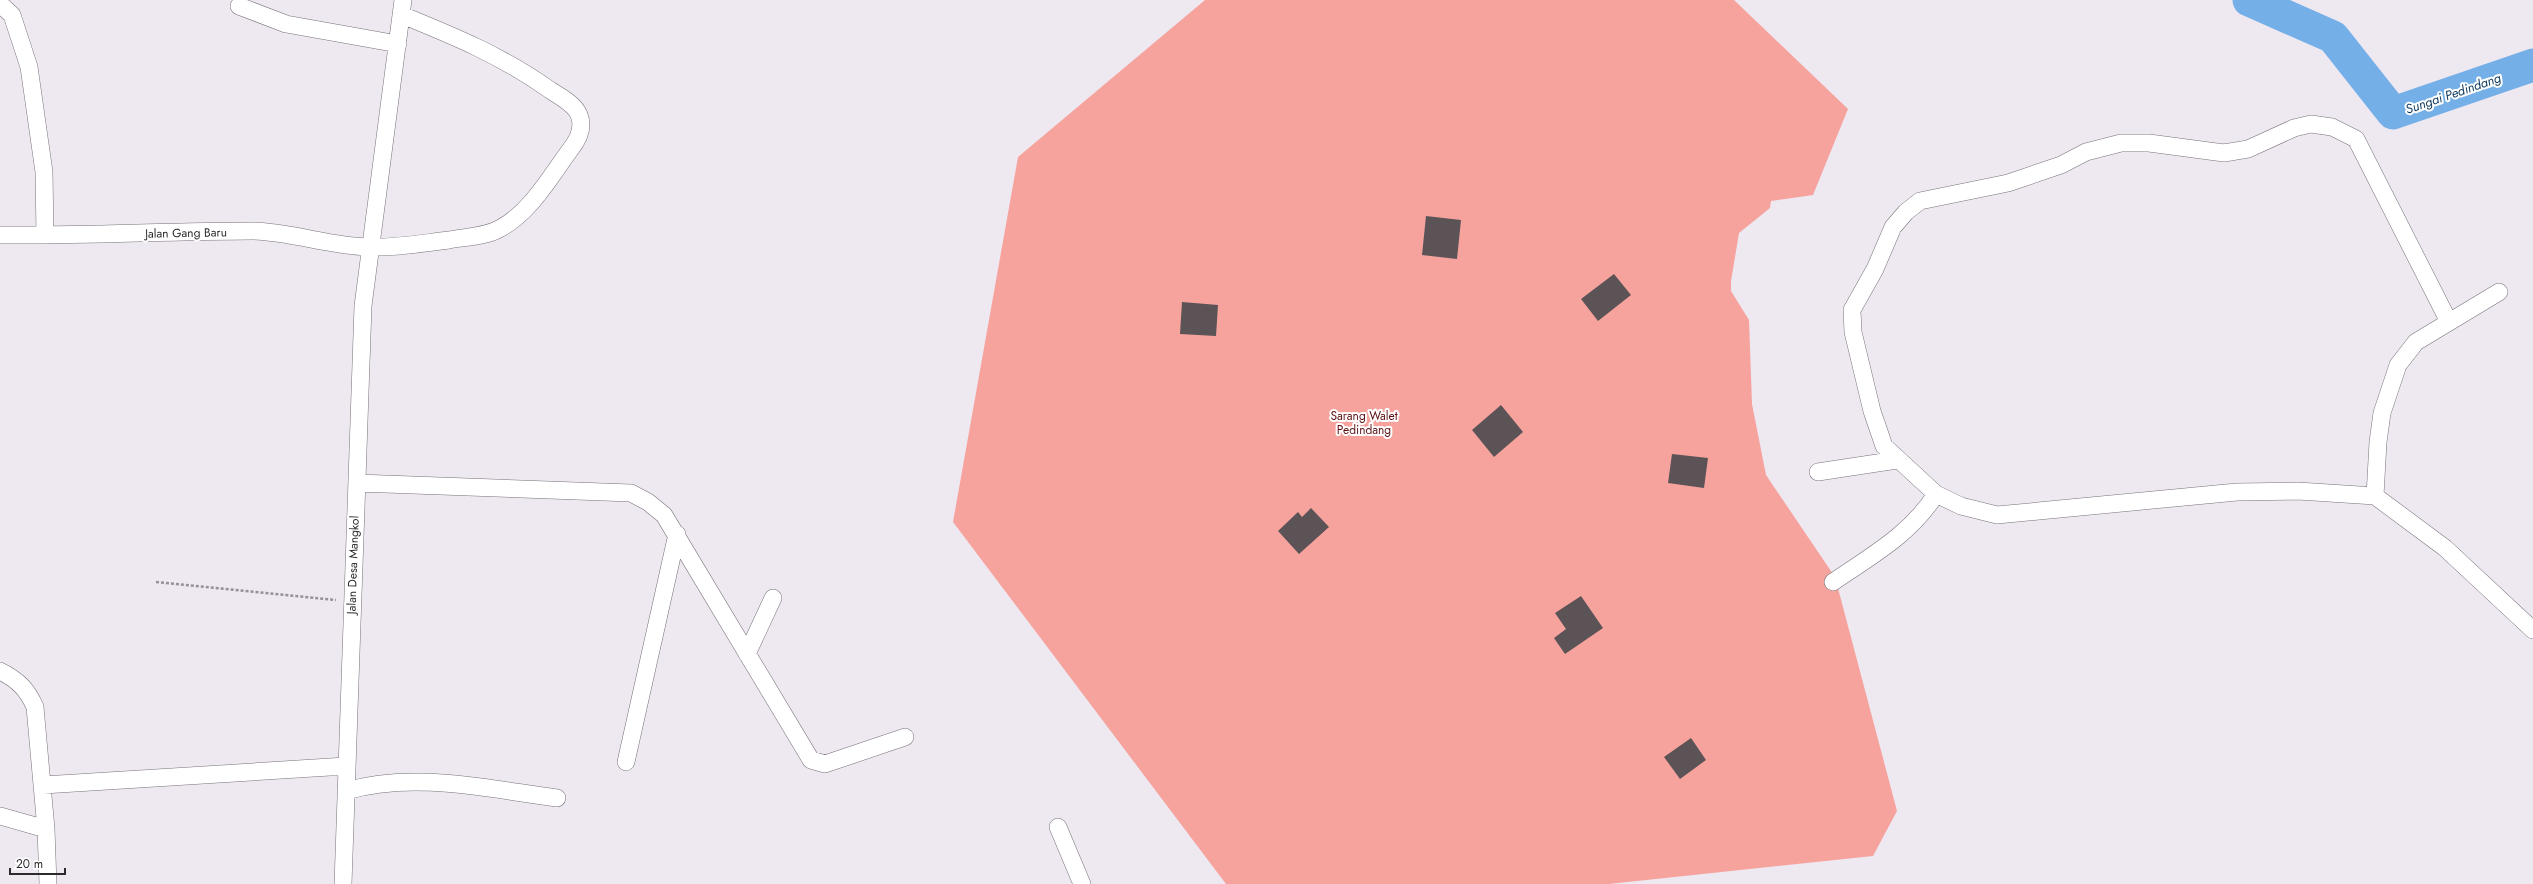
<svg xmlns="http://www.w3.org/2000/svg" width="2533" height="884" viewBox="0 0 2533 884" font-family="Jost,sans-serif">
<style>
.green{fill:#f6a39e}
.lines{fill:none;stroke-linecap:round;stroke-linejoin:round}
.river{stroke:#75afe8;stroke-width:33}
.building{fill:#5c5357}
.street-casing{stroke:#78727a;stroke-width:18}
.path{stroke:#969198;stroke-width:2.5;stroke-dasharray:3 2;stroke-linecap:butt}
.street{stroke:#fff;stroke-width:17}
.labels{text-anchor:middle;stroke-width:4;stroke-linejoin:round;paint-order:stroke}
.street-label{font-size:12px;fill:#2c292d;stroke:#fff}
.park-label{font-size:12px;fill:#5c1215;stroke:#fff}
.water-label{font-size:13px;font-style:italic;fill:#0d385d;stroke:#fff}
</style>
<rect width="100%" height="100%" fill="#eee8f1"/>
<path class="green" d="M1205 0H1734L1848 109 1813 195 1771 201 1770 208 1739 233 1731 281V291L1749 320 1752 404 1766 475 1835 577 1897 811 1873 856 1609 884H1226L953 522 1018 157Z"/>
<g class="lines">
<path class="river" d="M2249 0 2333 37 2393 113 2533 65"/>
</g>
<path class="building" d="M1426 216 1461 220 1457 259 1422 255Z
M1614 274 1631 295 1598 321 1581 299Z
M1182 302 1218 305 1216 336 1180 334Z
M1501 405 1523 432 1494 457 1472 430Z
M1672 454 1708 458 1704 488 1668 483Z
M1311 508 1329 527 1299 554 1278 531 1298 512 1302 517Z
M1581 596 1603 628 1565 654 1554 638 1566 629 1555 613Z
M1691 738 1706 760 1680 779 1664 757Z"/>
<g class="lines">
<defs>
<path id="street" d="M0 4 12 15 29 67 44 172 45 235
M239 6 286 24 398 44
M0 235C84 236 169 231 253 231 293 232 332 247 372 247 397 248 423 243 449 240 465 237 484 237 499 229 530 213 550 177 570 150 578 140 584 127 579 115 575 104 559 96 550 90 502 56 456 37 402 15
M2449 322 2356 139 2332 127 2311 124 2294 128 2248 149 2224 153 2149 143H2121L2086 152 2061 165 2008 183 1920 201 1906 212 1893 227 1875 269 1852 310 1853 332 1872 411 1884 446 1936 494 1961 506 1997 515 2237 492 2298 491 2375 496 2445 548 2533 630
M1818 472 1897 460
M357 483 631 493 648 502 664 515 811 760 825 764 905 737
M2375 496 2378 442 2382 413 2398 365 2416 342 2499 292
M1833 582C1871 556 1911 534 1936 494
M747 654 773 598
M0 671C18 680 27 689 35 707L46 829 48 884
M626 762 677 534
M43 785 346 766
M346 791C414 771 488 789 557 798
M0 816 46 829
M1058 827 1082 884
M343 884 363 306 403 0"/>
</defs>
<use href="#street" class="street-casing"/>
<path class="path" d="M156 582 336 600"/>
<use href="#street" class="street"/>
</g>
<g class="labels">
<g class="street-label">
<text transform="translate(186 233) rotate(-1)" y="4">Jalan Gang Baru</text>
<text transform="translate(353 565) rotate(-88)" y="4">Jalan Desa Mangkol</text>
</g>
<g class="park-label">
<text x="1364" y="420">Sarang Walet<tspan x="1364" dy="14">Pedindang</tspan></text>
</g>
<g class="water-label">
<text transform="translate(2453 93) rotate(-19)" y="5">Sungai Pedindang</text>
</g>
</g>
<path d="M10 868v6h55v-6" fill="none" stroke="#2c292d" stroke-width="2"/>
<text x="16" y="868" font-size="12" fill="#2c292d" stroke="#ffffff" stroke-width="3" paint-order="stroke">20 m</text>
</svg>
